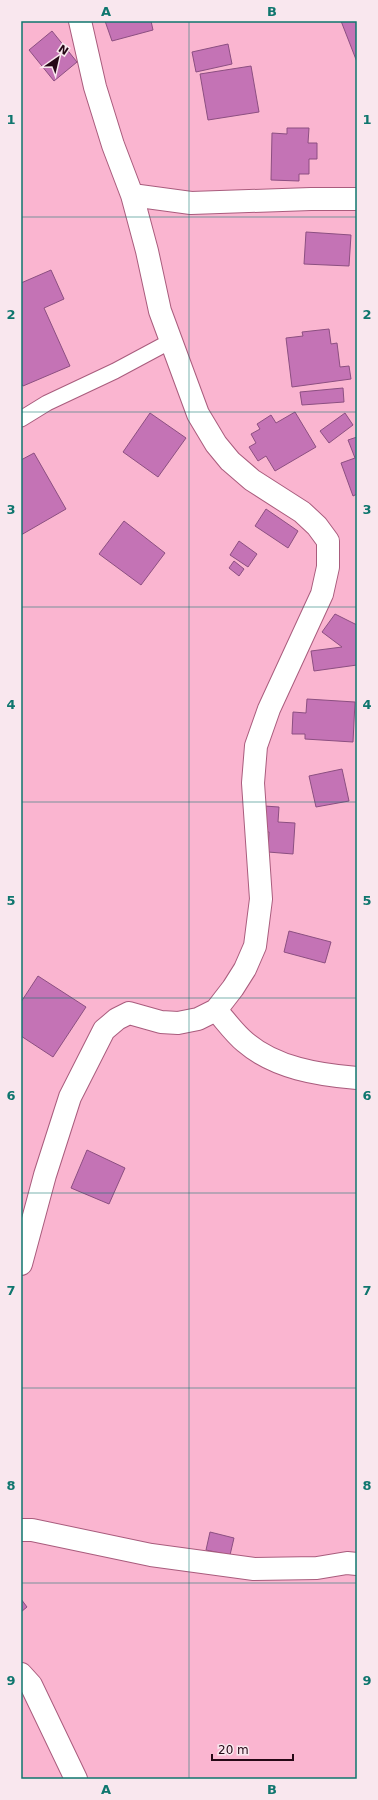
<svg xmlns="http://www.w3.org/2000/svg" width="378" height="1800" viewBox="0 0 378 1800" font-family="'DejaVu Sans',sans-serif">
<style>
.building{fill:#c473b5;stroke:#8c4f81}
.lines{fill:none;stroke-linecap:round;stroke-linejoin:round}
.service-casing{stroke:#a95c7d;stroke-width:17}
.minor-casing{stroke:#a95c7d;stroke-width:24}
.service{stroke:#fff;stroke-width:15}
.minor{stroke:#fff;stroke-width:22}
.grid{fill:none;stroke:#0f766e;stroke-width:1;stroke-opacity:0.55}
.neatline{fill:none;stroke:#0f766e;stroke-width:1.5}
.grid-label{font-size:13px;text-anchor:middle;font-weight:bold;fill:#0f766e}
</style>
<rect width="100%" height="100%" fill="#fab5d0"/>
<path class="building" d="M105 21H151L153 30 112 41Z
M341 21H357V62Z
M52 31 77 62 54 81 29 50Z
M228 44 232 64 196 72 192 52Z
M251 66 259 112 208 120 200 74Z
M287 128H309L308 143H317V159H309V174H299V181L271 180 272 133 287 134Z
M306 232 351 235 349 266 304 264Z
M51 270 64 299 44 308 70 366 23 386 21 383V283Z
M329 329 331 344 337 343 340 367 349 366 351 379 292 387 286 338 303 336 302 332Z
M343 388 344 402 302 405 300 392Z
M295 412 316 447 275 471 266 456 258 461 249 447 256 443 251 434 260 429 257 424 271 415 276 423Z
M150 413 186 438 158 477 123 452Z
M345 413 353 425 329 443 320 431Z
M357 437V494L353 496 341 463 355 458 348 440Z
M34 453 66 509 21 535V460Z
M266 509 298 531 288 548 255 526Z
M124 521 165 553 141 585 99 554Z
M239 541 257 554 248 567 230 555Z
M234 561 244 569 239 576 229 568Z
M335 614 357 625V665L314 671 311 651 342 647 322 632Z
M307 699 355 702 353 742 305 739V734H292L293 712 306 713Z
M342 769 349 801 316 807 309 776Z
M264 806 279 807 278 822 295 823 293 854 268 852 269 832H262Z
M289 931 331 942 325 963 284 952Z
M38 976 86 1007 53 1057 21 1036V1002Z
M87 1150 125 1168 109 1204 71 1188Z
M210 1532 234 1538 230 1555 206 1550Z
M21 1599 27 1607 21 1612Z"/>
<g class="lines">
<defs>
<path id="service" d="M21 419 47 403 115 371 171 341"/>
<path id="minor" d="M132 195 191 203 311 199H357
M216 1010C225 1020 234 1033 245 1042 275 1068 319 1075 357 1078
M21 1264 45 1175 70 1097 104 1030 117 1019 129 1013 161 1022 178 1023 198 1019 216 1010 233 988 245 969 255 946 261 899 253 783 256 746 269 709 322 594 328 567V541L317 526 302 512 252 480 230 461 216 444 198 414 160 311 147 251 132 195 113 145 95 87 80 21
M21 1530H32L151 1555 254 1569 317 1568 347 1563 357 1564
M21 1674 31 1685 76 1779"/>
</defs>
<use href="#service" class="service-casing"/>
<use href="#minor" class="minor-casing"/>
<use href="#service" class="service"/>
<use href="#minor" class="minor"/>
</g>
<path class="grid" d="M189 21V1779M21 217H357M21 412H357M21 607H357M21 802H357M21 998H357M21 1193H357M21 1388H357M21 1583H357"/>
<rect width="378" height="1800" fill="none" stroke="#f9e7ee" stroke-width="44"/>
<g transform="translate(58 58) rotate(34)" stroke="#f9e7ee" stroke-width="3" paint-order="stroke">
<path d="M0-3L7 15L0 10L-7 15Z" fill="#250816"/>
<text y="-6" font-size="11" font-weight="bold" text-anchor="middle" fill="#250816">N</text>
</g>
<path d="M212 1754v6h81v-6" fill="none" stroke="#250816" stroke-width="2"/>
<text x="218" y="1754" font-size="12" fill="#250816" stroke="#f9e7ee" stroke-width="3" paint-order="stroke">20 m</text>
<rect x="22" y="22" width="334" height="1756" class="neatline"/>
<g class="grid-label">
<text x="106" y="16">A</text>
<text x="272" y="16">B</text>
<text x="11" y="124">1</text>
<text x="367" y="124">1</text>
<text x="11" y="319">2</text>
<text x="367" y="319">2</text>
<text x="11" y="514">3</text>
<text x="367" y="514">3</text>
<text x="11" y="709">4</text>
<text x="367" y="709">4</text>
<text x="11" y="905">5</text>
<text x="367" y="905">5</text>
<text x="11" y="1100">6</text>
<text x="367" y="1100">6</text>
<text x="11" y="1295">7</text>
<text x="367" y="1295">7</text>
<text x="11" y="1490">8</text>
<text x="367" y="1490">8</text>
<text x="11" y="1685">9</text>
<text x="367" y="1685">9</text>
<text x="106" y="1794">A</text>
<text x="272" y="1794">B</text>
</g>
</svg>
